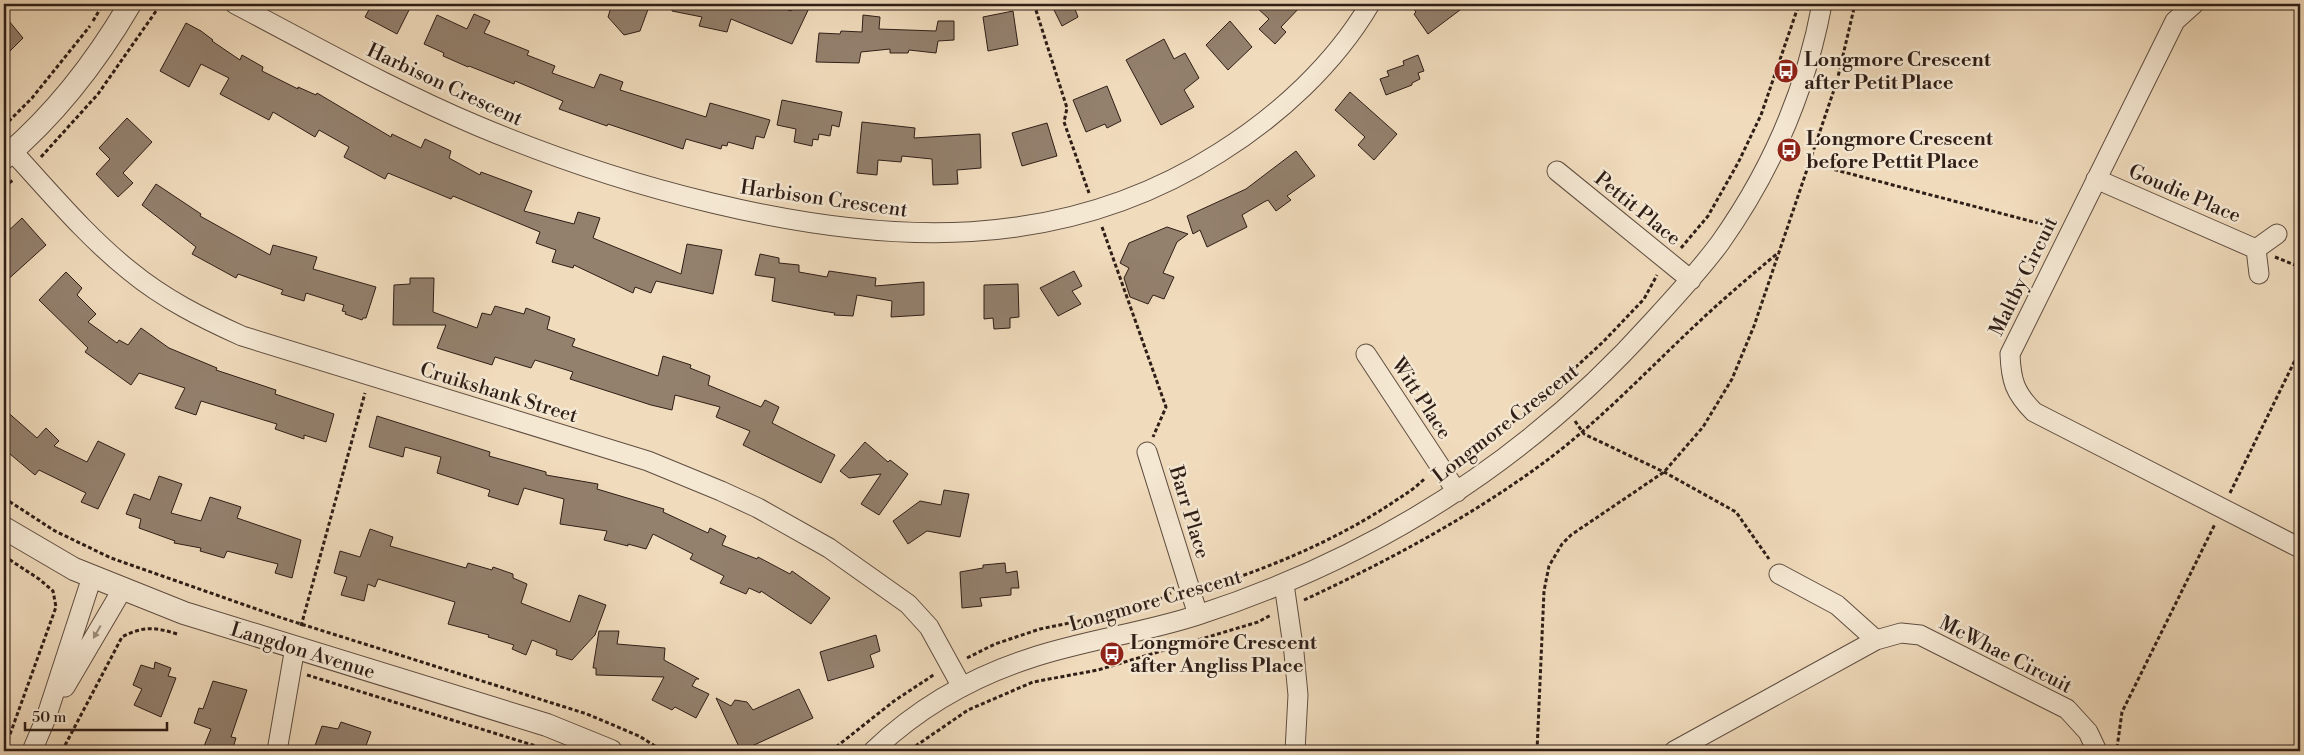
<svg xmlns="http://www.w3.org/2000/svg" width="2304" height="755" viewBox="0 0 2304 755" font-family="'Libre Bodoni',serif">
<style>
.building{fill:#93806d;stroke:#2f1e17}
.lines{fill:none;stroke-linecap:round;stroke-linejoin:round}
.minor-casing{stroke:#5f4d40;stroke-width:21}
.tertiary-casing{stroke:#5f4d40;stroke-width:24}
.path{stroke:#2f1e17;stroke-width:3;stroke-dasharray:4 2.5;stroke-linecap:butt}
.minor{stroke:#f5e8d3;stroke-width:19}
.tertiary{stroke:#f5e8d3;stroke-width:22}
.oneway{fill:#9c8d7e}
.labels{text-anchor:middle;stroke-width:5;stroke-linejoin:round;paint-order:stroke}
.poi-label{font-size:20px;font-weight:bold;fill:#2f1e17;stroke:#f5e8d3;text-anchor:start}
.street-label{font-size:20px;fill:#2f1e17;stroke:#f5e8d3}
</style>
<rect width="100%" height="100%" fill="#f0dbbc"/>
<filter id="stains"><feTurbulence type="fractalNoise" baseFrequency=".004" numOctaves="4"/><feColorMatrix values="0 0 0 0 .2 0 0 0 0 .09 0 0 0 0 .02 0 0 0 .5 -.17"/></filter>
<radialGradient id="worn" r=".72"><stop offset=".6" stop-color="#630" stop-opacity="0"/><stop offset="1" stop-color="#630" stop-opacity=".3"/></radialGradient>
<path class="building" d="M372 4H402L410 8 397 34 365 17Z
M612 4H650L640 31 624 35 608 17Z
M673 4H772L791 11 795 4H811L792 44 731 19 727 32 699 26 702 17 672 11Z
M1051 4H1073L1078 17 1062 26Z
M1253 4H1303L1281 27 1286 32 1275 44 1259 29 1269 19Z
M1410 4H1468L1428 34 1414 14 1416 12Z
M1013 11 1018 45 988 51 983 17Z
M474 14 490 21 484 33 529 51 527 55 555 66 552 73 594 88 600 74 623 82 620 90 706 117 710 103 770 120 764 138 756 136 753 149 728 142 727 146 722 145 721 149 686 139 683 149 608 124 607 126 559 109 563 101 515 81 514 84 469 66 468 67 443 56 444 53 424 44 437 15 467 29Z
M4 15 23 38 4 57Z
M863 15 880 17 879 29 936 31 938 21H954V40L938 41 936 53 909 50 908 53H890V49L861 52 859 63 816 62 819 33 840 34 841 31 862 32Z
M1230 21 1252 47 1228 70 1206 45Z
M186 23 201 31 213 40 212 41 240 60 242 55 263 67 262 71 298 89V87L316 95 317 93 391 137 392 134 421 148 425 139 451 151 449 158 480 175 481 172 532 191 524 211 574 224 578 212 600 218 593 238 681 274 687 244 722 250 713 294 656 281 651 293 635 287 633 293 574 265 573 268 552 262 556 250 536 243 540 232 453 196 451 199 388 173 385 179 344 157 349 147 319 130 315 137 273 112 269 120 220 94 229 78 201 64 189 87 160 71Z
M1164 39 1174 59 1185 53 1199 78 1184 90 1194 107 1161 125 1126 60Z
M1418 55 1424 71 1418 73 1420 79 1412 83V85L1386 95 1380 79 1389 76 1387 71 1404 65 1403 61Z
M1107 86 1121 121 1107 128 1105 124 1086 132 1073 100Z
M1350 92 1397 134 1374 160 1358 145 1365 137 1335 110Z
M782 100 842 112 839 127 832 125 830 136 819 134 818 140 813 139 812 146 794 142 796 129 777 125Z
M127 118 152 142 123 173 133 183 118 197 96 174 110 159 99 148Z
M862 122 915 128 914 138 980 134 981 168 957 170 958 184 933 185 932 159 902 156 901 162 878 160 877 175 857 173Z
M1047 123 1057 156 1022 166 1012 133Z
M1296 151 1315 176 1287 196 1291 200 1276 211 1268 200 1264 202 1242 215 1247 227 1207 247 1200 230 1193 234 1187 216 1246 189Z
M156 184 201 214 200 216 270 255 273 245 317 257 313 269 376 287 366 318H363L362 320 345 314 346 312 342 311 344 305 306 293 304 301 281 294 283 290 238 274 236 278 192 254 196 247 142 205Z
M22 218 46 245 4 283V235Z
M1167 227 1188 234 1177 242 1163 273 1174 277 1164 299 1153 295 1148 304 1130 297 1124 278 1129 268 1120 263 1129 243Z
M760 254 779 258V263L799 265V272L827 277 829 271 876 278 875 286 924 282V315L891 317 892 301 857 295 853 316 834 315 835 313 822 311 772 301 775 278 755 275Z
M1074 271 1082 286 1072 291 1081 304 1058 316 1040 288Z
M66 272 82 288 77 295 96 314 88 322 117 343 119 340 128 345 141 328 169 348 217 368 216 370 276 390 275 394 334 414 326 442 304 435V439L275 429 277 424 201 401 196 415 175 408 185 388 139 373 131 385 85 352 88 348 39 300Z
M410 278H434L433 312 477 328 482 313 491 315 495 306 524 314 526 308 550 317 547 329 575 339 572 346 658 376 663 356 691 365 690 368 710 376 708 385 761 407 765 400 779 407 772 423 835 455 821 483 743 445 750 431 716 417 720 407 675 395 672 410 651 405 570 379 573 372 535 360 531 368 495 357 492 365 437 348 446 325H393L394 285 410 284Z
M1018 284 1019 317 1010 318V328L994 329 993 318 984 319V285Z
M4 409 37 438 46 428 59 441 54 446 87 462 98 441 125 454 98 509 81 502 86 493 39 470 35 475 4 449Z
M377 416 490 452 489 456 546 472V475L598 484 597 489 664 509 663 512 708 533 710 528 726 536 722 545 757 559 758 557 790 574 792 571 830 598 811 624 761 591 760 593 749 588 746 594 720 583 724 576 690 559 693 554 653 534 646 549 628 544V546L604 540 607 531 560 524 564 499 524 488 518 505 488 496 490 490 437 473 441 457 405 447 403 457 369 447Z
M865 442 888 462 890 460 908 474 879 515 861 504 881 474 849 478 840 471Z
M159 476 182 484 171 513 201 521 210 497 241 507 237 518 301 540 292 578 275 573 278 564 227 551 224 558 200 551 201 548 174 543 175 541 139 528 141 519 126 514 134 494 150 500Z
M944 490 969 494 960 537 927 531 908 544 893 521 920 501 941 505Z
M370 529 393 537 390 546 466 568 468 563 492 570 493 567 513 574V578L527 584 521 603 570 622 579 595 606 605 595 635 572 660 556 655 557 650 532 640 526 655 512 649 514 645 488 637 489 635 448 624 455 602 378 579 375 587 368 584 364 601 341 595 347 577 334 573 340 551 360 557Z
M1005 563 1006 573 1017 571 1019 588H1011V595L980 598 982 606 962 608 960 572 983 568V565Z
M599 631H619L617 644 665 648 664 660 699 679H696L692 686 709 694 696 718 675 707 672 710 652 700 664 677 596 675V668H593Z
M876 635 880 651 870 655 874 667 828 681 820 652Z
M155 662 171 668 168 676 176 678 161 717 134 705 142 689 133 685 141 665 154 669Z
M213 681 247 690 231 737 236 738 232 751H202L211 729 194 723 199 708 203 709Z
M799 689 813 718 741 751 716 698 731 706 735 700 747 702 753 710Z
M341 722 371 732 364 751H313L322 726 338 729Z"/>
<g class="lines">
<defs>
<path id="minor" d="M235 4C315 46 395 91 478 126 554 158 632 184 712 203 887 245 1060 254 1219 153 1278 116 1334 65 1370 4
M2194 4 2175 21 2010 354C2011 381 2015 393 2034 412L2300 548
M12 151C50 192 86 236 130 271 164 299 202 318 242 336L648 461 721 491 758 508 829 548 908 604 929 627 962 687
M1557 171 1691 280
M2096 179 2256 249 2277 234
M2256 249 2259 274
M1366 354 1457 492
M1147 452 1198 615
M1779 574 1837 605 1876 640
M1284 584 1294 653 1298 695 1295 751
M65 687 122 590
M32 751 46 718 92 577
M277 751 295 647
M873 751C918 708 972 677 1031 658 1085 640 1143 633 1198 615 1376 557 1529 460 1654 320 1677 295 1700 270 1720 243 1771 171 1806 90 1822 4
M1674 751 1876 640 1901 633 1920 635 2067 709 2088 732 2097 751"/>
<path id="tertiary" d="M4 158C55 115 96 62 130 4
M4 528 74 569 184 613 547 725 611 751"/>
</defs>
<use href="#minor" class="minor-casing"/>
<use href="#tertiary" class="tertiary-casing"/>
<path class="path" d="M1034 4 1067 108 1064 122 1089 193
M93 21 103 4
M4 126 32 98 90 26
M41 157 98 94 161 4
M1809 163 2053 227
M4 187 13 180
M1102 227 1166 407 1153 437
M1681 248 1708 216 1738 163 1761 115 1799 4
M2275 257 2300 267
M1575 421 1584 434 1664 472 1736 512 1769 559
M1459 461 1528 411 1603 342 1644 299 1657 275
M2230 493 2300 350
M4 498 55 531 111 558 282 618 587 714 639 736 663 751
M4 556 39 579 53 591 56 607 4 751
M1207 583 1212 586C1274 566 1335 540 1389 505 1402 496 1415 489 1425 478
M1304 600C1390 560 1474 515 1550 458 1613 410 1665 351 1724 299 1742 283 1760 268 1779 252
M301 626 365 393
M967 658 995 644 1040 629 1143 608 1171 593
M307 675 552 751
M2117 748 2122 712 2215 524
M62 751 122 637C143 626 155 627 177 634
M831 751 894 701 935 674
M911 751 917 745 968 710 1033 682 1098 670 1258 622 1271 615
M1537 751 1544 591 1549 566 1562 544 1571 535 1664 472 1703 427 1732 379 1754 326 1837 81 1855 4"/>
<use href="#minor" class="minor"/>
<use href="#tertiary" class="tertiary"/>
</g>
<defs><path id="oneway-solid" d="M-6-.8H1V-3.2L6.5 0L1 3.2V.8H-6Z" transform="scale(1.25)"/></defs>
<use class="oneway" href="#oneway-solid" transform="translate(97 632) rotate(120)"/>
<defs>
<symbol id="bus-disc" viewBox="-11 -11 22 22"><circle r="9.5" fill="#8f2418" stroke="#f5e8d3"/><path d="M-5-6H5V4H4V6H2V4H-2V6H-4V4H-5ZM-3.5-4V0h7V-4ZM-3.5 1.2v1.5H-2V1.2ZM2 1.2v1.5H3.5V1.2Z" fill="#fff"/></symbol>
</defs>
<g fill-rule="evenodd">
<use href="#bus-disc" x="1772" y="57" width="28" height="28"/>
<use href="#bus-disc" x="1775" y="136" width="28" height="28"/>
<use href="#bus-disc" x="1098" y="640" width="28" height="28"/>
</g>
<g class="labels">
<g class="poi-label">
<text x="1804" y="66">Longmore Crescent<tspan x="1804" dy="23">after Petit Place</tspan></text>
<text x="1806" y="145">Longmore Crescent<tspan x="1806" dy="23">before Pettit Place</tspan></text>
<text x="1130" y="649">Longmore Crescent<tspan x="1130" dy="23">after Angliss Place</tspan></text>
</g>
<g class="street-label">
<text transform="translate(445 84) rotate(25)" y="7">Harbison Crescent</text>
<text transform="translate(2185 193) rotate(23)" y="7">Goudie Place</text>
<text transform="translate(824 198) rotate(8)" y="7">Harbison Crescent</text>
<text transform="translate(1638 208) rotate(39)" y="7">Pettit Place</text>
<text transform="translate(2023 276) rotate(-64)" y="7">Maltby Circuit</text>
<text transform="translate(499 392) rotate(17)" y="7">Cruikshank Street</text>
<text transform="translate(1422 398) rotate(57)" y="7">Witt Place</text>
<text transform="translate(1505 423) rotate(-38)" y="7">Longmore Crescent</text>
<text transform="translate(1190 512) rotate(73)" y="7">Barr Place</text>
<text transform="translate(1155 600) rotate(-16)" y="7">Longmore Crescent</text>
<text transform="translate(303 650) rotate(17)" y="7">Langdon Avenue</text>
<text transform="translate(2006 654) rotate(27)" y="7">McWhae Circuit</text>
</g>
</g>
<rect width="2304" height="755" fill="none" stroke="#f0dbbc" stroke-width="20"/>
<rect x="5" y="5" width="2294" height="745" fill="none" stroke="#2f1e17" stroke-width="2.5"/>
<rect x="10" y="10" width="2284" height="735" fill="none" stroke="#2f1e17"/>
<path d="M25 722v8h142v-8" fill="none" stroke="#2f1e17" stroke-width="2.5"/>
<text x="32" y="722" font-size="15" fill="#2f1e17" stroke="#f5e8d3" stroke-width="4" paint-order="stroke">50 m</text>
<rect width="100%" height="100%" filter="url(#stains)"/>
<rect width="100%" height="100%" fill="url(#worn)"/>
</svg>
